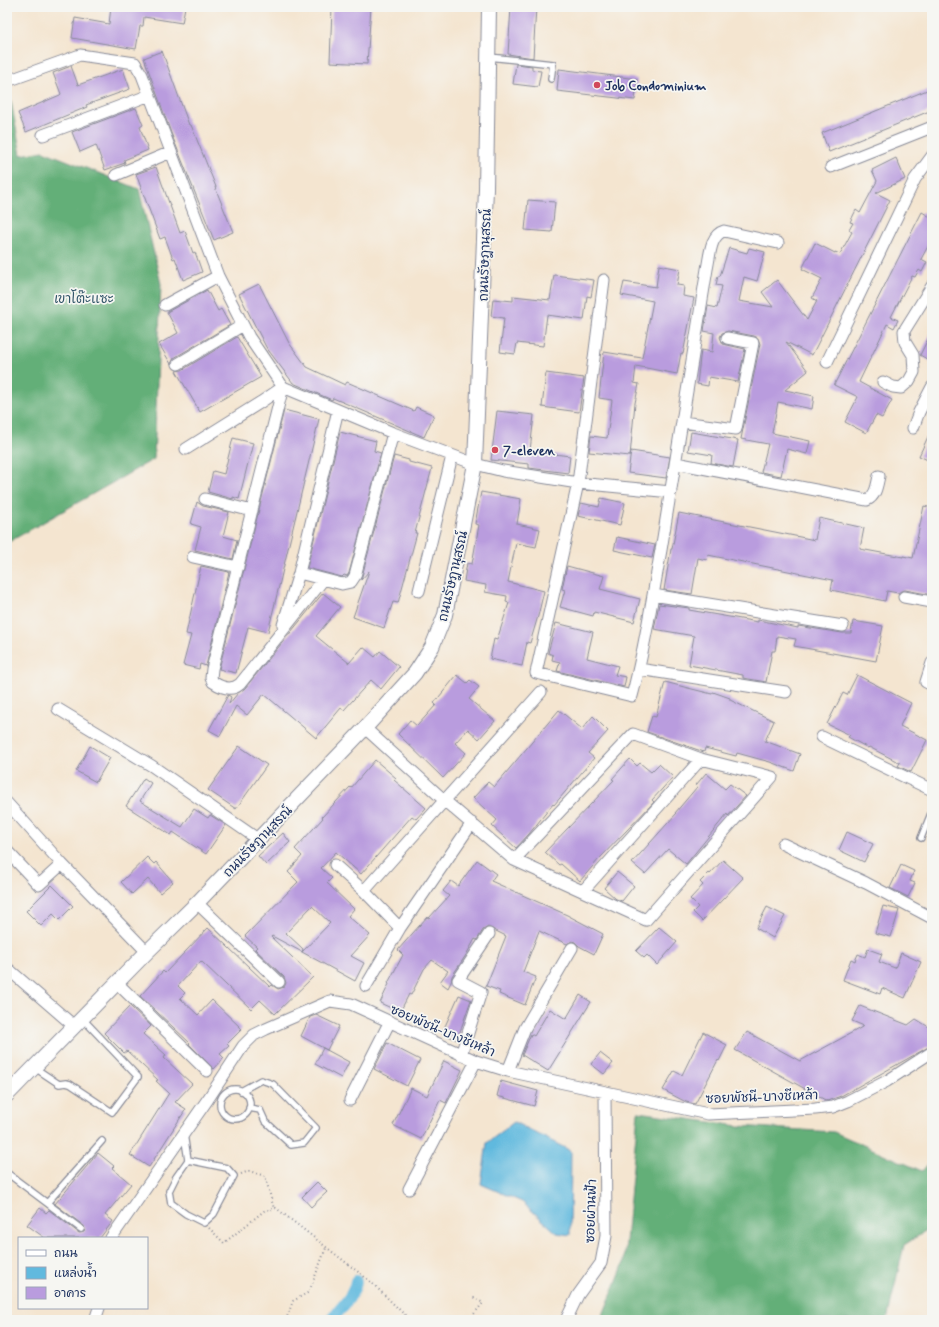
<svg xmlns="http://www.w3.org/2000/svg" width="939" height="1327" viewBox="0 0 939 1327" font-family="Mynerve,'Playpen Sans Thai',sans-serif">
<style>
.forest{fill:#63af78;stroke:#3f6f6b}
.water{fill:#61b9de;stroke:#3e749e}
.lines{fill:none;stroke-linecap:round;stroke-linejoin:round}
.canal{stroke:#61b9de;stroke-width:12}
.building{fill:#b99cde}
.service-casing{stroke:#888a97;stroke-width:8}
.minor-casing{stroke:#888a97;stroke-width:13}
.tertiary-casing{stroke:#888a97;stroke-width:16}
.path{stroke:#888a97;stroke-width:2;stroke-dasharray:1 3;stroke-linecap:butt}
.service{stroke:#fff;stroke-width:5.5}
.minor{stroke:#fff;stroke-width:11}
.tertiary{stroke:#fff;stroke-width:14}
.poi-dot{fill:#d1495b;stroke:#f6f6f2;stroke-width:1.5}
.labels{text-anchor:middle;stroke-width:3.5;stroke-linejoin:round;paint-order:stroke}
.poi-label{font-size:13px;font-weight:bold;fill:#1b2f5e;stroke:#f6f6f2;text-anchor:start}
.street-label{font-size:13px;fill:#1b2f5e;stroke:#f6f6f2}
.park-label{font-size:13px;fill:#33566a;stroke:#f6f6f2}
</style>
<rect width="100%" height="100%" fill="#f6f6f2"/>
<filter id="ink" filterUnits="userSpaceOnUse"><feTurbulence type="fractalNoise" baseFrequency=".025" numOctaves="2"/><feDisplacementMap in="SourceGraphic" scale="8" xChannelSelector="R" yChannelSelector="G"/><feConvolveMatrix kernelMatrix="1 2 1 2 8 2 1 2 1" color-interpolation-filters="sRGB"/></filter>
<filter id="wash" filterUnits="userSpaceOnUse"><feTurbulence type="fractalNoise" baseFrequency=".012" numOctaves="4" result="noise"/><feDisplacementMap in="SourceGraphic" scale="16" xChannelSelector="R" yChannelSelector="G"/><feGaussianBlur stdDeviation="0.9" result="paint"/><feColorMatrix in="noise" values="0 0 0 0 0 0 0 0 0 0 0 0 0 0 0 0 0 1.4 0 .05"/><feComposite in="paint" operator="in"/></filter>
<g filter="url(#wash)">
<rect width="100%" height="100%" fill="#f4e5d0"/>
<path class="forest" d="M7 100 11 101 21 155 43 151 139 189 161 284 154 459 7 543Z
M638 1112 739 1126 834 1132 922 1171 932 1160V1227L904 1245 887 1320H601L624 1263Z"/>
<path class="water" d="M514 1122 571 1151 570 1235 557 1233 522 1202 481 1184 487 1143Z"/>
<g class="lines">
<path class="canal" d="M331 1320C341 1308 354 1296 356 1281"/>
</g>
<g id="blocks">
<path class="building" d="M111 7H185L182 23 144 17 143 26H140L136 49 72 38 75 18 109 24Z
M332 7H371L367 64 330 62Z
M511 7H536L533 58 508 54Z
M162 51 189 125H191L216 187H215L233 232 214 240 171 133 144 58Z
M516 64 532 66V70L541 71 538 87 513 84Z
M71 66 78 85 123 69 130 89 86 105 87 107 26 132 18 113 60 95 61 94 53 73Z
M559 69 637 79 635 100 557 91Z
M932 88V110L829 152 822 133Z
M136 108 143 125 140 127 148 150 124 160 125 163 105 170 96 145 80 152 72 132Z
M896 158 905 179 876 193 890 200 812 355 786 342 808 371 785 390 814 396 812 409 778 402 772 433 810 441 807 454 787 449 781 476 761 472 768 444 741 439 760 344 758 338 754 336 728 331 722 333 720 337 723 344 745 349 738 382 709 377 708 386 697 384 701 350 712 352 714 333 704 331 708 306 717 308 722 286 716 285 718 276H720L729 248 747 253 749 248 765 252 757 281 744 277 739 301 773 307 762 292 777 280 807 320 817 301 812 298 822 279 802 269 815 243 835 253V252L840 254 852 232 849 230 853 223 850 222 856 210 860 213 877 181 872 170Z
M156 167 180 233 185 231 193 253 195 252 202 272 183 280 175 258 173 259 165 237 160 239 136 174Z
M528 200 555 202 552 232 525 230Z
M922 212 932 218V239L921 259 927 262 922 272 919 270 915 277 912 276 891 317 898 320 894 328 887 324 859 382 892 400 882 418 876 415 866 433 845 422 858 397 834 385Z
M659 265 680 269 677 285 684 286 683 296 694 298 683 354 681 353 677 374 636 366 634 383 639 384 635 403 630 456 589 452 591 436 607 438 612 400 599 398 604 352 642 358 653 301 621 295 624 282 656 287Z
M554 275 594 280 591 297 587 296 584 320 547 315 543 346 517 343 515 354 500 352 504 318 491 316 493 299 513 301V296L550 300Z
M259 284 289 343 307 367 345 385 347 382 414 411 416 407 434 415 424 437 333 398 332 400 293 383 266 347 239 294Z
M207 290 218 311 221 309 230 325 174 358 171 364 159 344 178 333 167 312Z
M932 331V362L920 355Z
M237 337 261 377 200 412 176 371 182 370Z
M546 373 584 378 579 412 542 407Z
M284 410 319 419 268 632 248 627 236 673 219 669Z
M497 411 534 415 530 451 570 456 568 473 529 468V464L491 460Z
M932 428V462L919 456Z
M340 432 376 441 374 451 381 453 349 573 347 576 344 575 342 577 307 568Z
M691 432 738 440 733 467 711 463 712 455 688 451Z
M233 438 253 443 239 499 233 497V499L208 492 213 471 224 474Z
M631 451 670 457 666 478 628 473Z
M394 456 409 460V462L432 468 415 533H417L398 603 393 602 384 628 353 617 369 571 361 580Z
M481 492 521 499 517 524 540 529 536 547 516 543 508 582 544 591 538 616 530 643 527 642 522 666 490 659 494 639 497 640 509 603 506 602 507 596 485 592 486 585 464 581 467 563 472 564 479 525 475 524Z
M601 498 625 503 620 525 578 516 581 503 599 507Z
M197 502 203 506 229 512 223 536 237 540 233 559 195 550 201 527 191 524Z
M924 506 932 508V595L905 590 901 591 898 593 887 591 885 601 831 590 833 580 708 555 707 560 698 558 692 594 664 590 671 549H672L679 513 815 540 819 518 864 528 860 549 903 557V556L913 558Z
M617 537 655 545 652 558 614 550Z
M201 566 229 572 206 666 200 664 199 669 183 665 191 635 186 634Z
M567 566 604 576 600 589 640 599 634 622 594 612 593 616 560 607 565 590 562 589Z
M323 593 340 607 316 636 349 663 363 647 375 657 380 651 399 667 381 689 371 680 344 710 341 708 316 738 264 694 247 715 236 706 220 736 209 730 228 695 231 697 229 704 238 693 245 688Z
M659 604 689 608V610L758 622V620L798 628V626L842 633H851L853 621 883 626 876 661 794 646 796 639 777 636 775 651H772L766 682 743 678V675L689 665 694 636 654 629Z
M556 623 593 632 587 658 618 666 615 675 626 677 624 687 557 671 560 662 552 660 553 655 548 653Z
M457 675 467 683 470 680 479 687 469 699 495 721 479 739 468 729 455 743 466 753 443 778 398 734 410 720 417 726 436 705 434 703Z
M857 675 911 703 900 726 927 740 911 772 898 766 900 763 869 747 868 748 848 737 850 735 827 724 843 693 847 695Z
M665 682 688 688 712 694 713 692 730 698V700L774 721 765 741 800 754 794 771 770 762 737 753 736 756 705 748 704 752 647 732 652 716 656 717Z
M559 710 582 729 593 716 608 731 588 753 594 758 554 805 553 804 529 834 516 848 492 826 497 820 473 798 488 782 494 787Z
M90 746 110 758 96 782 76 771Z
M239 746 267 765 236 809 208 790Z
M630 759 637 766 640 763 651 772 659 764 673 777 652 800 654 802 599 859 580 881 561 864 559 865 545 852 614 780 612 779Z
M375 760 396 778 394 780 426 808 416 819 412 816 361 874 336 852 321 868 332 878 327 883 354 909 348 916 370 935 351 956 364 963 355 981 302 952 330 923 312 906 286 933 303 949 302 952 272 936 271 937 313 977 275 1014 260 1000 251 1009 201 961 178 986 185 993 180 998 198 1015 212 1000 242 1029 227 1044 229 1046 220 1054 224 1058 214 1069 189 1044 190 1043 140 996 163 971 165 973 208 928 270 987 272 985 278 989 284 987 286 983 284 977 255 949 257 947 245 936 298 882 288 872 302 856 295 849 323 818 322 817 335 803 350 787 351 788Z
M706 773 725 789 730 784 746 796 728 816 727 814 686 864 668 849 645 874 632 863 676 814 675 813 697 787 696 785Z
M144 778 151 783 140 801 182 827 194 809 208 818 210 815 226 825 206 854 173 832 171 835 126 806Z
M847 832 873 844 864 862 839 850Z
M283 833 290 842 266 865 258 856Z
M147 857 154 864 156 862 173 882 160 893 148 879 132 894 121 882Z
M477 860 496 874 491 881 567 915 603 934 594 954 579 946 575 942 572 941 567 944 539 931 523 972 536 977 525 1005 499 994 500 991 486 986 506 936 488 927 483 930 477 940 475 939 466 955 452 976 451 982 448 988 440 982 448 971 432 960 424 969 411 995 409 994 400 1012 380 1003 389 984 388 983 403 955 398 950 427 917 429 918 449 896 443 891 451 881 458 886Z
M723 860 743 878 702 921 693 912 698 907 690 899 703 885 700 882 709 873 710 874Z
M901 865 914 871 910 881 915 883 908 897 890 888Z
M617 872 634 886 622 901 616 899 604 888Z
M52 885 73 906 59 920 53 914 41 926 26 911Z
M883 906 899 910 891 937 875 933Z
M767 907 785 916 773 938 756 928Z
M659 927 677 942 657 965 647 955 644 958 636 951Z
M868 949 882 954 879 962 895 968 901 953 921 962 905 998 882 988 880 994 843 980 851 959 855 961 858 954 865 957Z
M459 995 471 1000 457 1040 442 1033Z
M580 995 591 1002 548 1071 522 1055 531 1034 534 1036 550 1009 566 1019Z
M130 1006 151 1026 143 1034 166 1055 164 1058 192 1084 175 1102 186 1109 149 1167 130 1155 169 1093 156 1081 158 1080 127 1051 124 1053 104 1033Z
M860 1006 908 1025 916 1019 932 1029V1045L841 1096 827 1101 735 1050 747 1032 800 1061 864 1026 852 1021Z
M316 1015 339 1026 327 1050 301 1036 310 1017Z
M703 1032 727 1045 719 1061 718 1060 695 1104 686 1102 663 1090 674 1071 682 1075Z
M387 1043 420 1060 407 1086 374 1069Z
M323 1048 349 1062 341 1078 315 1064Z
M600 1053 613 1063 604 1074 591 1064Z
M444 1061 462 1070 446 1103 440 1100 421 1139 393 1125 411 1088 427 1096Z
M501 1081 538 1091 534 1106 497 1096Z
M98 1153 114 1166 112 1168 131 1184 105 1215 113 1221 100 1238H45L27 1225 40 1208 46 1213 49 1210 79 1233 84 1232 85 1229 84 1226 55 1204Z
M317 1182 327 1192 311 1207 302 1197Z"/>
</g>
</g>
<g filter="url(#ink)">
<use href="#blocks" fill-opacity="0" stroke="#888a97" stroke-width="1"/>
<g class="lines">
<defs>
<path id="service" d="M489 57 553 64 551 79
M921 838 932 811
M35 1068 59 1084 66 1083 70 1084 112 1112 138 1077 82 1018
M220 1104a15 15 0 1 1 30 0a15 15 0 1 1-30 0Z
M241 1091 261 1080 273 1084 316 1128 304 1143 291 1145 265 1121 260 1110 249 1108
M184 1134 188 1160 176 1177 169 1191 171 1203 186 1214 204 1223 214 1214 234 1176 227 1168 188 1160
M7 1173 47 1203 81 1229
M47 1203 102 1141"/>
<path id="minor" d="M7 79H13L80 55 135 63 142 75 218 276 249 337 283 387 393 433 475 464 503 471 578 483 671 492
M43 135 150 95
M831 167 932 127
M116 175 171 152
M604 280 578 483 536 673 632 696C645 648 652 599 661 550 677 456 692 362 707 269 710 256 710 235 724 231L778 243
M165 305 218 276
M827 362 915 179 932 156
M178 364 243 325
M883 382 893 387 901 388 909 381 914 372 913 355 905 342 904 331 932 286
M283 387 212 669 211 678 213 682C222 688 232 691 240 684L323 580
M682 422 736 429 753 343 727 338
M913 428 919 412 932 387
M186 449 261 402 283 387
M676 463 867 500C876 496 877 485 879 476
M205 499 252 511
M193 557 238 567
M299 573 342 584 351 582 355 576 393 433
M419 591 452 456
M653 595 843 626
M904 597 932 602
M283 625 299 573 338 410
M932 663 926 682 932 685
M639 669 786 692
M58 709 152 766 259 840
M365 728 445 801 514 860 646 920 772 777 701 759 633 734 514 860
M822 737 932 790
M7 803 62 864 147 952
M783 844 866 883 932 918
M7 851 39 885 62 864
M335 865 364 891 400 928
M364 891 541 692
M583 891 701 759
M197 903 279 982
M7 968 74 1026
M117 983 207 1071
M366 986 400 928 472 823
M461 1055 481 992 458 980 489 934
M508 1071 525 1028 572 948
M350 1100 389 1023
M409 1189 476 1061
M111 1238 208 1099 243 1046 254 1035 266 1029 330 1001 351 1004 476 1061 508 1071 708 1114 815 1109 833 1107 848 1101 887 1081 932 1052
M95 1320 99 1308
M566 1320 578 1295 601 1263 606 1236 605 1093"/>
<path id="tertiary" d="M7 1095 147 952 197 903 365 728 415 673 432 647 445 615 475 464 486 189 489 7"/>
</defs>
<use href="#service" class="service-casing"/>
<use href="#minor" class="minor-casing"/>
<use href="#tertiary" class="tertiary-casing"/>
<path class="path" d="M241 1174 249 1171 265 1176 274 1209
M209 1228 224 1243 264 1211 276 1208 371 1282 410 1320
M286 1320 293 1301 309 1292 326 1248
M469 1320 483 1303 473 1297"/>
<use href="#service" class="service"/>
<use href="#minor" class="minor"/>
<use href="#tertiary" class="tertiary"/>
</g>
</g>
<g class="poi-dot">
<circle cx="597" cy="85" r="4"/>
<circle cx="495" cy="450" r="4"/>
</g>
<g class="labels">
<g class="poi-label">
<text x="605" y="90">Job Condominium</text>
<text x="503" y="455">7-eleven</text>
</g>
<g class="street-label">
<text transform="translate(484 255) rotate(-88)" y="5">ถนนรัษฎานุสรณ์</text>
<text transform="translate(452 576) rotate(-77)" y="5">ถนนรัษฎานุสรณ์</text>
<text transform="translate(257 841) rotate(-46)" y="5">ถนนรัษฎานุสรณ์</text>
<text transform="translate(443 1030) rotate(23)" y="5">ซอยพัชนี-บางชีเหล้า</text>
<text transform="translate(762 1096) rotate(-2)" y="5">ซอยพัชนี-บางชีเหล้า</text>
<text transform="translate(590 1211) rotate(-88)" y="5">ซอยผ่านฟ้า</text>
</g>
<g class="park-label">
<text x="84" y="303">เขาโต๊ะแซะ</text>
</g>
</g>
<rect width="939" height="1327" fill="none" stroke="#f6f6f2" stroke-width="24"/>
<rect x="18" y="1237" width="130" height="72" fill="#f6f6f2" stroke="#9ea6b7"/>
<rect x="26" y="1250" width="20" height="6" fill="#ffffff" stroke="#9ea6b7"/>
<text x="54" y="1257" font-size="12" fill="#1b2f5e">ถนน</text>
<rect x="26" y="1267" width="20" height="12" fill="#61b9de" stroke="#9ea6b7"/>
<text x="54" y="1277" font-size="12" fill="#1b2f5e">แหล่งน้ำ</text>
<rect x="26" y="1287" width="20" height="12" fill="#b99cde" stroke="#9ea6b7"/>
<text x="54" y="1297" font-size="12" fill="#1b2f5e">อาคาร</text>
</svg>
